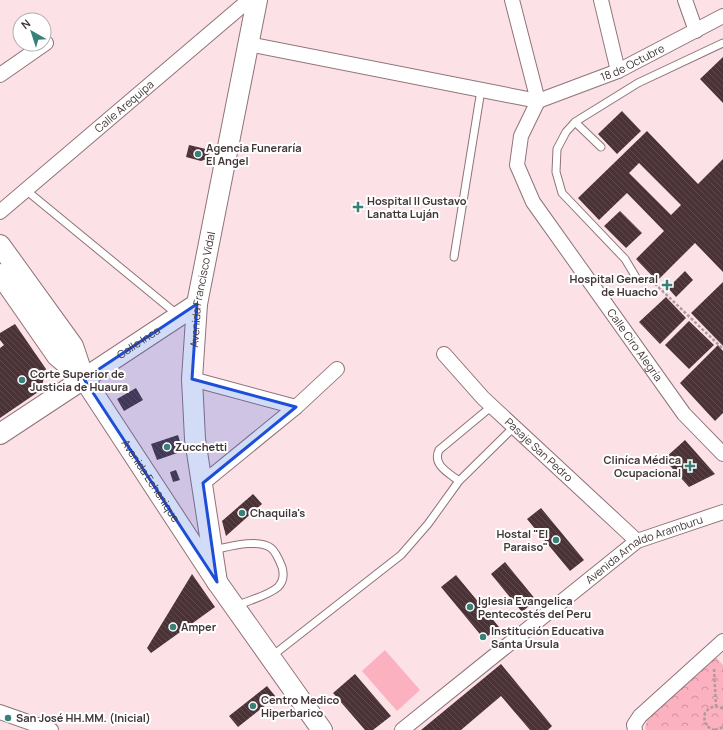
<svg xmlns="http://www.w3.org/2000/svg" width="723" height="730" viewBox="0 0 723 730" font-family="Manrope,sans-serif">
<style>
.park{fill:url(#park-crowns)}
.pitch{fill:#fcb1c0}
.building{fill:url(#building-back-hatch);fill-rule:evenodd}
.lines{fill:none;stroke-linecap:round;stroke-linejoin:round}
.lane-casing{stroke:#8f7378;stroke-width:9}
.street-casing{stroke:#8f7378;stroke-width:16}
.secondary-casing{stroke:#8f7378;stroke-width:22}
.path{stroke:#af9a9d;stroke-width:2.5;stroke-dasharray:3 2;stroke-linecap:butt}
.lane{stroke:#fff;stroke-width:7}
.street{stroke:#fff;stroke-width:14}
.secondary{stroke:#fff;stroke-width:20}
.marked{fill:#1d4ed8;fill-opacity:0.2;stroke:#1d4ed8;stroke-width:3;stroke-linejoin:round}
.poi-dot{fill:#398078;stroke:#fff;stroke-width:1.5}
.labels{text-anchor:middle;stroke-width:4;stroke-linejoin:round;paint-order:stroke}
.street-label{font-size:11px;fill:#423537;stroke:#fff}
.poi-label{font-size:11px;font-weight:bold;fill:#423537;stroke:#fff;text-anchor:start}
</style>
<defs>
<pattern id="park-crowns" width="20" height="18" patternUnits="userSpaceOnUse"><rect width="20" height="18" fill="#fcb1c0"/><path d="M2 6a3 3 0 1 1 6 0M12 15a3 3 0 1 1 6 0" fill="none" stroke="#ce919d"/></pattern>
<pattern id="building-back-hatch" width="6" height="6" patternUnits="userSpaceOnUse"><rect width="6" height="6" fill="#4a3237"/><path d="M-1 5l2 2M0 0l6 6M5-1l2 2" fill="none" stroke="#5d484c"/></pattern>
</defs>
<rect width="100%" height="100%" fill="#fce2e6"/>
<path class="park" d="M713 654 723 665V730H646L645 728 648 716Z"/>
<path class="pitch" d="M385 650 420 690 397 711 362 671Z"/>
<path class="building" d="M723 57V103L700 79Z
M622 111 641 131 617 154 598 134Z
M647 131 698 184 723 159V272L695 243 657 281 636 259 664 231 627 193 599 220 578 198ZM639 163 681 205 671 215 629 173Z
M189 145 210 150 207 159 201 161 186 157Z
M620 211 642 233 626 248 604 226Z
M685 271 693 280 676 297 668 288Z
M723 282V346L691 313Z
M666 297 686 318 660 344 639 322Z
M689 321 714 345 689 369 665 345Z
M15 324 46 369 41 390 0 418V348L4 345 0 340V333Z
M718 345 723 351V413L715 421 680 383Z
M136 388 143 400 124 411 117 399Z
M178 435 183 451 157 460 151 444Z
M685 440 715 474 689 487 664 459Z
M176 470 180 480 173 482 170 472Z
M253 494 262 504 226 536 222 521Z
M541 508 584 560 570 571 527 519Z
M505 562 536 600 522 612 491 574Z
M192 574 215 607 151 653 147 648Z
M456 575 499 627 484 639 441 587Z
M501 664 552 726 548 730H530L501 696 461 730H421Z
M355 674 391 716 373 730H365L333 693Z
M267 686 276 697 238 727 229 716Z"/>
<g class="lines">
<defs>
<path id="lane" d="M575 122 601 147
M27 191 178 315
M454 257 481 90
M637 279 625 259 562 193 556 172 557 149 566 132 575 122 638 83 723 43
M459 481C449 473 432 465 439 450L492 406
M213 550C228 547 258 538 271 548 275 551 280 562 282 567 284 574 284 581 278 587 268 596 249 600 236 606
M272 656 401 555 428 524 459 481 514 427"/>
<g id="street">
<path d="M512 0 538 101"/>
<path d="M601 0 618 71"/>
<path d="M685 0 696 31"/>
<path d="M248 44 538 101"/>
<path d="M0 75 46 43"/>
<path id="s1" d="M538 101 521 136 517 165 533 202 684 414 723 454"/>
<path id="s2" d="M538 101 618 71 723 16"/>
<path id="s3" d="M0 212 249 0"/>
<path id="s4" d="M444 354 483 398 637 541"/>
<path d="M192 379 296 407"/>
<path d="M203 483 296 407 337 369"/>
<path d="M0 712 51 730"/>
<path id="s5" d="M402 730 637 541 723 512"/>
<path d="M635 730 634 725 640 716 723 641"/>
</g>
<g id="secondary">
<path id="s6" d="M0 245 73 346 84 379 217 582 322 730"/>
<path d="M0 274 57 356 84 379"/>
<path id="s7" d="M0 434 197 304"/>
<path id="s8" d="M217 582 195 439 192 379 197 304 257 0"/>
</g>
</defs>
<use href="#lane" class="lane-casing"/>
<use href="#street" class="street-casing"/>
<use href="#secondary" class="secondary-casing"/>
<path class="path" d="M647 278H649L723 349
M714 669 716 706
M715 730C706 728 703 722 705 713 709 707 716 704 723 709
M715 730 723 727"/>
<use href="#lane" class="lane"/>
<use href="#street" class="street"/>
<use href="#secondary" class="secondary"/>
</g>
<path class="marked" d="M197 304 192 379 296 407 203 483 217 582 84 379Z"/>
<g class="poi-dot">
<circle cx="198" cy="154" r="4"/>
<path d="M356 201h4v4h4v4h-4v4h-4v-4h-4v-4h4z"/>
<path d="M665 279h4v4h4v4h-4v4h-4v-4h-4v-4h4z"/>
<circle cx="22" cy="380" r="4"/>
<circle cx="167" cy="447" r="4"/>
<path d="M688 460h4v4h4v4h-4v4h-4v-4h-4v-4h4z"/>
<circle cx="242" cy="513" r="4"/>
<circle cx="556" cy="540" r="4"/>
<circle cx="470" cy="607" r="4"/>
<circle cx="173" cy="627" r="4"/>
<circle cx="483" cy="637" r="4"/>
<circle cx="253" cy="706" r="4"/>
<circle cx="8" cy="718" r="4"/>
</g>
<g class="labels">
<g class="street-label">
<text dy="4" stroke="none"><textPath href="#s2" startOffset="102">18 de Octubre</textPath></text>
<text dy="4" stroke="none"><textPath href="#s3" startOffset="163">Calle Arequipa</textPath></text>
<text dy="4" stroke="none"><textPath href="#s8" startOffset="295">Avenida Francisco Vidal</textPath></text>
<text dy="4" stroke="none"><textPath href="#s7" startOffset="166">Calle Inca</textPath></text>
<text dy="4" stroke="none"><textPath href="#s1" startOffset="284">Calle Ciro Alegría</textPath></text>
<text dy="4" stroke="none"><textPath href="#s4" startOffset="135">Pasaje San Pedro</textPath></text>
<text dy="4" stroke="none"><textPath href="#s6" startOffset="281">Avenida Echenique</textPath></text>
<text dy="4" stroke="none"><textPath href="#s5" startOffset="304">Avenida Arnaldo Aramburu</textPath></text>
</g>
<g class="poi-label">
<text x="206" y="152">Agencia Funeraría<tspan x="206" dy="13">El Angel</tspan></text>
<text x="367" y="205">Hospital II Gustavo<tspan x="367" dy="13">Lanatta Luján</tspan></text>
<text x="658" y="283" text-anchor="end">Hospital General<tspan x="658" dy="13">de Huacho</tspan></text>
<text x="30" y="378">Corte Superior de<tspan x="30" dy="13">Justicia de Huaura</tspan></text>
<text x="175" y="451">Zucchetti</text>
<text x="681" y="464" text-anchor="end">Cliníca Médica<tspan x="681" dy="13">Ocupacional</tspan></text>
<text x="250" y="517">Chaquila's</text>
<text x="548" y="538" text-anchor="end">Hostal "El<tspan x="548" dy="13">Paraiso"</tspan></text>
<text x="478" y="605">Iglesia Evangelica<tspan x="478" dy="13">Pentecostés del Peru</tspan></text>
<text x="181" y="631">Amper</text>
<text x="491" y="635">Institución Educativa<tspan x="491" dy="13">Santa Ursula</tspan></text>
<text x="261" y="704">Centro Medico<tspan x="261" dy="13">Hiperbarico</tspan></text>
<text x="16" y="722">San José HH.MM. (Inicial)</text>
</g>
</g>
<g transform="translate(32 32) rotate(321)"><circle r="19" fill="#ffffff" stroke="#b3aeaf"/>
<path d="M0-3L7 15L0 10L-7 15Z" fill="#398078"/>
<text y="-6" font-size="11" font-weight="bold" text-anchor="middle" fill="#423537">N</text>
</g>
</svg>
